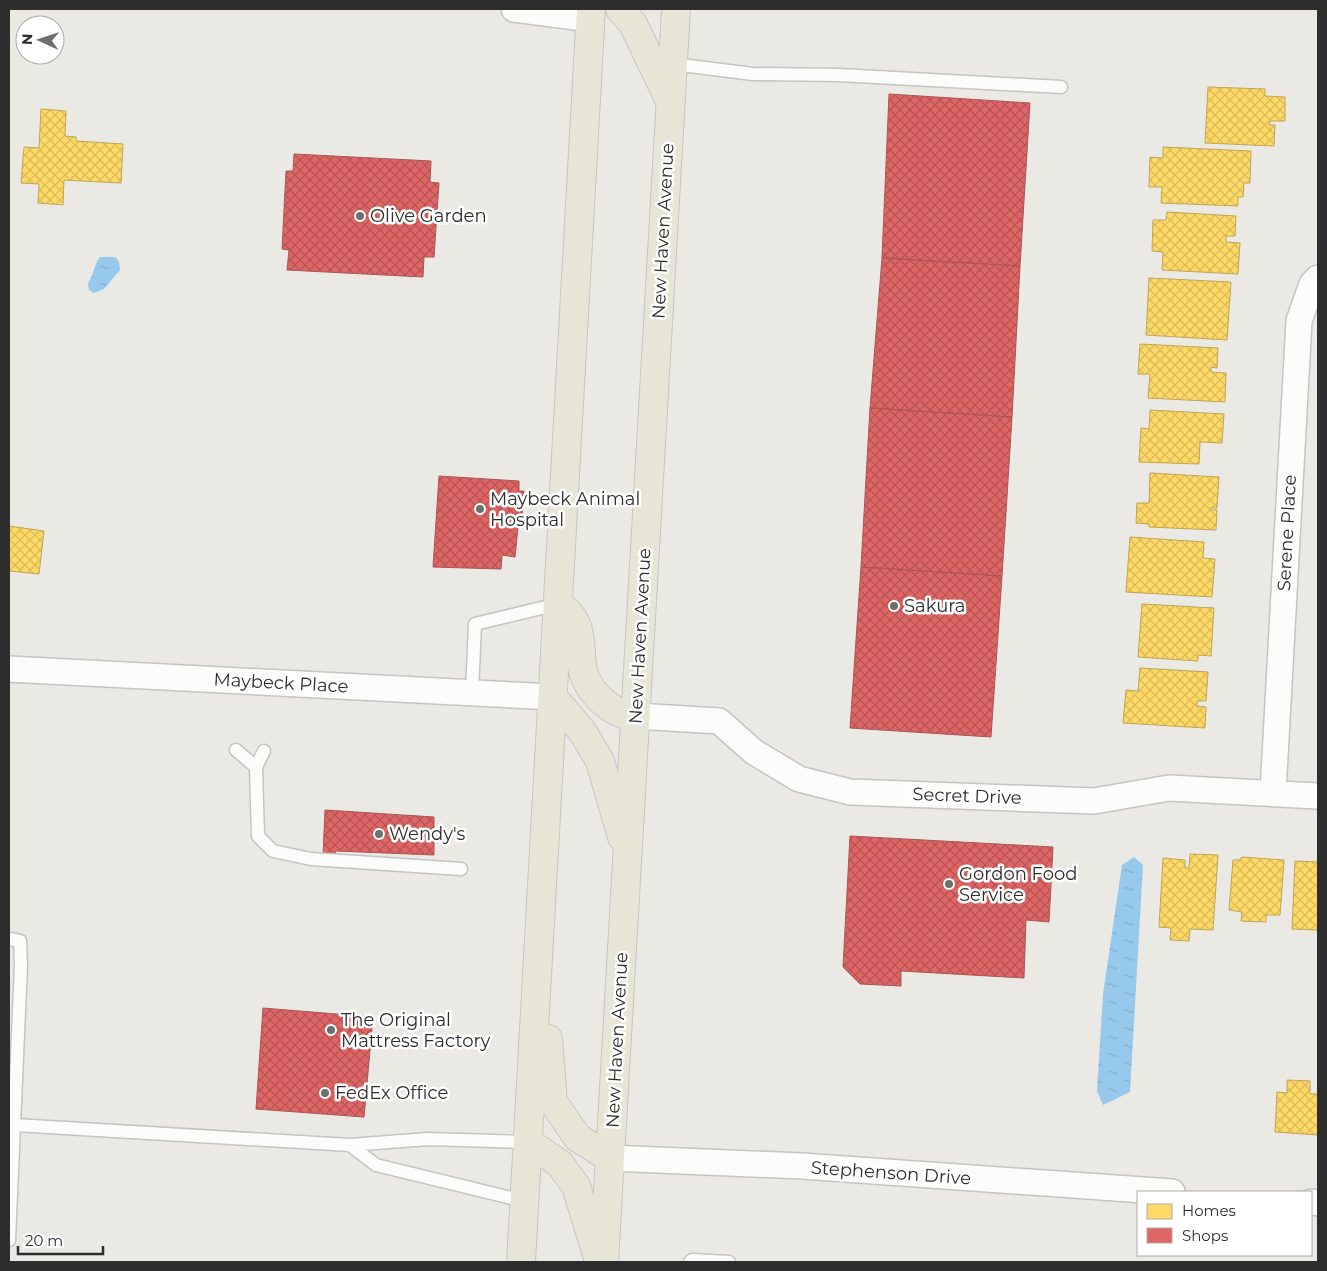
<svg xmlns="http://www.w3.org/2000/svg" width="1327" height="1271" viewBox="0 0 1327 1271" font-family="Montserrat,sans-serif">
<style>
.water{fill:url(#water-ripples)}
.homes{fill:url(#homes-cross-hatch);stroke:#c0a555}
.shops{fill:url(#shops-cross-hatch);stroke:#a55}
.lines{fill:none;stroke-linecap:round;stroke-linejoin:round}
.service-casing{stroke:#c4c4c4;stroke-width:15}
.minor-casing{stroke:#c4c4c4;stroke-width:28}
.primary-casing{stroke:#c6c5c3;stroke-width:30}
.service{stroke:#fcfcfb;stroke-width:12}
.minor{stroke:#fcfcfb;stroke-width:25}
.primary{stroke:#e7e6d6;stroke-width:28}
.poi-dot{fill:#6f6f6d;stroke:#fff;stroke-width:2}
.labels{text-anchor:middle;stroke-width:5;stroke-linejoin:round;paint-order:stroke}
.poi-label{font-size:18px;fill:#2d2d2d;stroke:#fff;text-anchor:start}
.street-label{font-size:18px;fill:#2d2d2d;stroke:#fff}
</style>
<defs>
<pattern id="water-ripples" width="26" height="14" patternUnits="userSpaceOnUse" patternTransform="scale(1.25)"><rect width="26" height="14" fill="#97c9ec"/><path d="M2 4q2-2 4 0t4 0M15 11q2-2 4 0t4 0" fill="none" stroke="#82adcb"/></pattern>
<pattern id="homes-cross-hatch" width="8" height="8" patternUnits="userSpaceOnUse" patternTransform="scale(1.25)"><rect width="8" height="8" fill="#ffd966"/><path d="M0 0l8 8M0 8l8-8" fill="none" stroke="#dbbb59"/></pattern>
<pattern id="shops-cross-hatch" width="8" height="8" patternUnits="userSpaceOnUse" patternTransform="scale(1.25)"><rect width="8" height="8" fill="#e06666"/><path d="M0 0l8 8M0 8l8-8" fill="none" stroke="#b65454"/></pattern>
</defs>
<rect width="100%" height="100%" fill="#eae9e4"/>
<path class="water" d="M100 257H115L119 261 120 270 104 289 94 293 89 290 88 283C94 275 94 264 100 257Z
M1134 857 1143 865 1130 1092 1103 1105 1097 1091 1103 994 1122 865Z"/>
<path class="homes" d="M1208 87 1265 89V96L1285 97V121H1270L1269 125H1275L1274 146 1205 143Z
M41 109 66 111 65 136 76 137V141L123 144 121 183 64 180 63 205 38 203 39 184 21 183 24 147 39 148Z
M1163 147 1251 151 1250 183H1244L1243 197H1238V206L1161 203 1162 187H1149L1150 157 1163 158Z
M1167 212 1236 216 1235 236H1226V242L1240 243 1238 274 1162 270 1163 252 1152 251 1153 220H1166Z
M1149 278 1231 282 1227 340 1146 335Z
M1140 344 1218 348 1217 368 1211 367V372L1226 373 1225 402 1148 398 1150 374H1138Z
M1150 410 1224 414 1222 443 1200 442 1199 464 1139 462 1141 428 1149 429Z
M1150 473 1219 477 1217 508H1210V510H1217L1216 530 1149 527V524L1136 523 1137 503H1149Z
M9 526 44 531 39 574 9 571Z
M1130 537 1204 542 1203 558 1215 559 1212 597 1126 592Z
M1142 604 1214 608 1211 656 1198 655V661L1138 657Z
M1140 668 1208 672 1206 701H1197V706L1206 707 1205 728 1123 723 1126 690 1138 691Z
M1190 854 1218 855 1213 930 1190 929 1189 941 1170 940 1171 928 1159 927 1163 858 1185 860V868H1189Z
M1242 857 1284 860 1280 915H1266V922L1241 921 1242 912 1229 910 1233 860H1239Z
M1295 861 1318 862V930L1292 929Z
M1287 1080 1310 1081V1094H1318V1135L1275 1132 1277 1092 1287 1093Z"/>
<path class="shops" d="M889 94 1030 103 1020 266 882 258Z
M294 154 431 161 430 182 439 183 434 257H424L423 277 287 270 289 250 282 249 286 171H293Z
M882 258 1020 266 1012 417 870 408Z
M870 408 1012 417 1002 576 861 567Z
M439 476 519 481V491H524L521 527H518L515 557 502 555 501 569 433 567Z
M861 567 1002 576 991 737 850 728Z
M325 810 434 817V855L336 851 334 856 323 855Z
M850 836 1053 847 1049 922 1026 920 1024 978 901 971V986L860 984 843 967Z
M263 1008 373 1017 364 1117 256 1109Z"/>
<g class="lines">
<defs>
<path id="service" d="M673 64 753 74 839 75 1061 87
M472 692 475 624 558 604
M236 750 256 767 258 836 273 851 311 859 461 869
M256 767 264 751
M9 939 20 941 21 965 9 1240
M15 1125 350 1145 428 1139 528 1142
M350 1145 376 1165 524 1201
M690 1262 692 1260 729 1262"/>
<path id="minor" d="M514 9 591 19
M9 669 553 697
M636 716 719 721 754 752 799 779 850 792 1094 801 1169 788 1318 796
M1273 793 1299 321 1312 284 1318 278
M610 1158 802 1166 1172 1192
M1311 1202 1318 1203"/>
<path id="primary" d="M620 9 633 24 670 101
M558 604C566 610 572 615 576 624 582 638 580 652 582 666 586 691 611 715 636 716
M553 697 582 731 600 761 622 837
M548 1039 553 1102 578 1138 610 1158
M528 1142 560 1164 576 1186 598 1258
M521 1262 591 9
M604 1262 676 9"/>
</defs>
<use href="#service" class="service-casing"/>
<use href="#minor" class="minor-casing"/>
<use href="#primary" class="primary-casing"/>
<use href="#service" class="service"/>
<use href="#minor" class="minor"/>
<use href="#primary" class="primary"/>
</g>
<g class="poi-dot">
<circle cx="360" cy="216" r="5"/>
<circle cx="480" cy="509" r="5"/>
<circle cx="894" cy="606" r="5"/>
<circle cx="379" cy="834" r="5"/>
<circle cx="949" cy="884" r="5"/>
<circle cx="331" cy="1030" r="5"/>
<circle cx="325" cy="1093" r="5"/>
</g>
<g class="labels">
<g class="poi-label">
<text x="370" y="222">Olive Garden</text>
<text x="490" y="505">Maybeck Animal<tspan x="490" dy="21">Hospital</tspan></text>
<text x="904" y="612">Sakura</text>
<text x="389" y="840">Wendy's</text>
<text x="959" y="880">Gordon Food<tspan x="959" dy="21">Service</tspan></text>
<text x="341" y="1026">The Original<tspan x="341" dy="21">Mattress Factory</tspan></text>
<text x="335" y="1099">FedEx Office</text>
</g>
<g class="street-label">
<text transform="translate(663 231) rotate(-87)" y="6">New Haven Avenue</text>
<text transform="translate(1287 533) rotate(-87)" y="6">Serene Place</text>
<text transform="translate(640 636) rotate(-87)" y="6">New Haven Avenue</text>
<text transform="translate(281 683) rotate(3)" y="6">Maybeck Place</text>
<text transform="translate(967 796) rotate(2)" y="6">Secret Drive</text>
<text transform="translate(617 1040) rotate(-87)" y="6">New Haven Avenue</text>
<text transform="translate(891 1173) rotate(4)" y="6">Stephenson Drive</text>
</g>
</g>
<rect width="1327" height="1271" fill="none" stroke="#2d2d2d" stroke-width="20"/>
<rect x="1137" y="1191" width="175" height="65" fill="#ffffff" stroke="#ababab"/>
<rect x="1147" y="1204" width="25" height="15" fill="#ffd966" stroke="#ababab"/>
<text x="1182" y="1216" font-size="15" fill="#2d2d2d">Homes</text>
<rect x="1147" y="1228" width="25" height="15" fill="#e06666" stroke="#ababab"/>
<text x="1182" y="1241" font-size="15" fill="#2d2d2d">Shops</text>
<g transform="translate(40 40) rotate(273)"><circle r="24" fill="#ffffff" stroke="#ababab"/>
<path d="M0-4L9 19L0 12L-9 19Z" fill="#6f6f6d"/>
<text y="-8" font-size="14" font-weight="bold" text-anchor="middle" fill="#2d2d2d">N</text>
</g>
<path d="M18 1246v8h85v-8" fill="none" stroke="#2d2d2d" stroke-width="2.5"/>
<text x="25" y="1246" font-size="15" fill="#2d2d2d" stroke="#ffffff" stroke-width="4" paint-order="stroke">20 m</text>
</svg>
